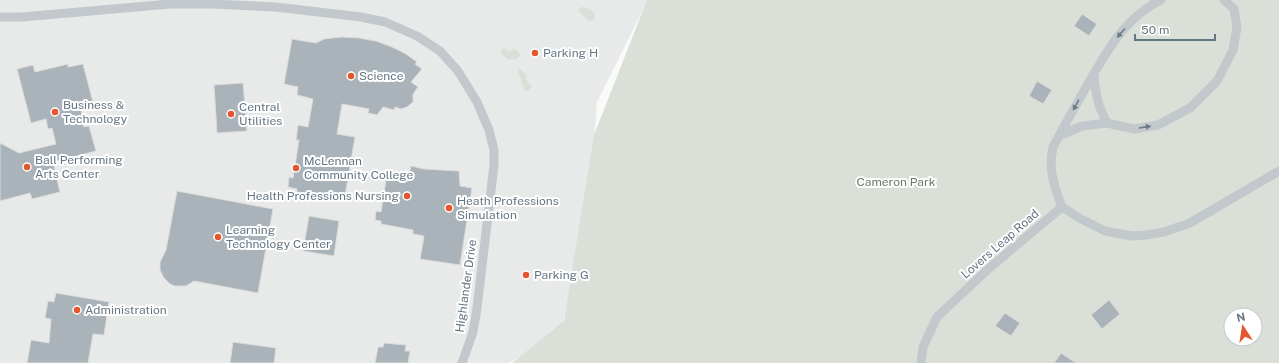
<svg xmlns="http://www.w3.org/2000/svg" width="1279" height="363" viewBox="0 0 1279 363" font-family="'Public Sans',sans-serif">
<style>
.built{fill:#e8e9e9}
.green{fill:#dadfd7;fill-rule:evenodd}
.building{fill:#aab3b9;stroke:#dcdcda}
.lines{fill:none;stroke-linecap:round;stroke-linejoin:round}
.minor{stroke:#c3c8cc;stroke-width:9}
.oneway{fill:#6a7a87}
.poi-dot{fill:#e4572e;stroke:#fff;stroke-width:1.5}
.labels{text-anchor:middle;stroke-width:4;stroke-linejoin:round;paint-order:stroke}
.poi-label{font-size:12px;fill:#657683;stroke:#fff;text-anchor:start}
.park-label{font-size:12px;fill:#687a64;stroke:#fff}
.street-label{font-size:12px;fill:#657683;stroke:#fff}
</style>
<rect width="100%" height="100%" fill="#fafaf8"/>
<path class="built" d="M0 0H648L597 102 590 200 561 332 509 363H0Z"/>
<path class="green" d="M647 0H1279V363H512L564 321 594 135ZM1231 315H1255V339H1231Z
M582 7C590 8 595 10 595 18L592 21H589L578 11 579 9Z
M503 48 510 52 514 48 521 55 516 59 508 60 500 52Z
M518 69H520L527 75 526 79 532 87 528 91H525L518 72Z"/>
<path class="building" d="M1082 14 1097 24 1089 36 1074 26Z
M341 37 359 38 376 41 392 47 406 54 417 62 415 64 422 69 411 82 418 87 413 94V102L407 107 401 109 395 107 394 110 383 107 377 115 368 113 369 109 342 104 337 134 355 137 344 202 297 195V189L288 187 289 177 293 178 299 140H296L298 125 308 127 313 99 297 95 298 87 284 84 292 39 316 43 324 39Z
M68 64V67L83 64 94 106 81 109 84 127 89 126 96 151 53 162 60 192 32 199 30 193 0 201V143L19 153 56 144 52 128 48 129 46 119 31 123 17 69 33 65 35 72Z
M1037 81 1052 90 1043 104 1029 96Z
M243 83 247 131 217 133 214 85Z
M411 166 424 169 459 171 460 186 472 188 460 265 420 259 424 236 413 234V230L381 224V221L375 220 376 211 381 212 386 180H389L390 172 409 175Z
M177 191 273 209 258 293 194 281 186 286H175L170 284 164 278 160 270V262L166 250Z
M309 216 339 221 334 256 303 251Z
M56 293 109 302 104 335 93 334 88 363H27L31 340 49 343 51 319 45 318 48 301 54 302Z
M1109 300 1120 314 1102 329 1091 315Z
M1005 313 1020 323 1011 336 995 326Z
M233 342 276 348 274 363H230Z
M384 343 406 345 405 351H410L408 363H375L378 347H383Z
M1061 353 1076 363H1054Z"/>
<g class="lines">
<path class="minor" d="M0 17H22L170 4H212L276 7 361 17 385 22 417 36 440 51 458 71 477 102 489 130 494 150V165L477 308 473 332 462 363
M1094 74C1095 93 1098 106 1107 123
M1059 136 1082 126 1107 123 1134 129 1158 125 1190 108 1217 81 1233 50 1237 27 1234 9 1224 0
M1062 207C1054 186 1048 170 1053 147 1063 128 1073 110 1084 91 1104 56 1123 18 1161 0
M1062 207 1081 219 1105 231 1132 236 1146 235 1164 232 1190 223 1279 171
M921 363 923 347 937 317 987 270 1062 207"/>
</g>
<defs><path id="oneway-solid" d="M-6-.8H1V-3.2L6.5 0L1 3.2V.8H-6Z"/></defs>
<g class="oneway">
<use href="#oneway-solid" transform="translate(1121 33) rotate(131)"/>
<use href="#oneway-solid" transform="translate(1076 105) rotate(119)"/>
<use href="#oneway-solid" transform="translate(1145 127) rotate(-9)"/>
</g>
<g class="poi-dot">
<circle cx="535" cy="53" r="4"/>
<circle cx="351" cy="76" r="4"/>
<circle cx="55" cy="112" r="4"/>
<circle cx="231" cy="114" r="4"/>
<circle cx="27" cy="167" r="4"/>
<circle cx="296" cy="168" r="4"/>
<circle cx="407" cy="196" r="4"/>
<circle cx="449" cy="208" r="4"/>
<circle cx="218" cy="237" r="4"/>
<circle cx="526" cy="275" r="4"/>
<circle cx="77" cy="310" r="4"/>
</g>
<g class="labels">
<g class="poi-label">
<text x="543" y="57">Parking H</text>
<text x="359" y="80">Science</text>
<text x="63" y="109">Business &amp;<tspan x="63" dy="14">Technology</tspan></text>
<text x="239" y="111">Central<tspan x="239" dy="14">Utilities</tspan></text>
<text x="35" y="164">Ball Performing<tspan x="35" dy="14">Arts Center</tspan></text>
<text x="304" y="165">McLennan<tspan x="304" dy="14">Community College</tspan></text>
<text x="399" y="200" text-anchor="end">Health Professions Nursing</text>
<text x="457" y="205">Heath Professions<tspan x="457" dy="14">Simulation</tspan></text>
<text x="226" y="234">Learning<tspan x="226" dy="14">Technology Center</tspan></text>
<text x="534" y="279">Parking G</text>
<text x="85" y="314">Administration</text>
</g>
<g class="park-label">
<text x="896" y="186">Cameron Park</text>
</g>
<g class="street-label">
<text transform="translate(1000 244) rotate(-41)" y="4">Lovers Leap Road</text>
<text transform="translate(466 286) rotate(-82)" y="4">Highlander Drive</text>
</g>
</g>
<g transform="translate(1243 327) rotate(348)"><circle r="19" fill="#ffffff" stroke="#c1c8cd"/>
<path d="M0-3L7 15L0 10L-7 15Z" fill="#e4572e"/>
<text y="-6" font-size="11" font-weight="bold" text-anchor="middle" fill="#657683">N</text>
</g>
<path d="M1135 34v6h80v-6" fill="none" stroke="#657683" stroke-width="2"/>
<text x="1141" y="34" font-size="12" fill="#657683" stroke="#ffffff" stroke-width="3" paint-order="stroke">50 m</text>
</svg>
